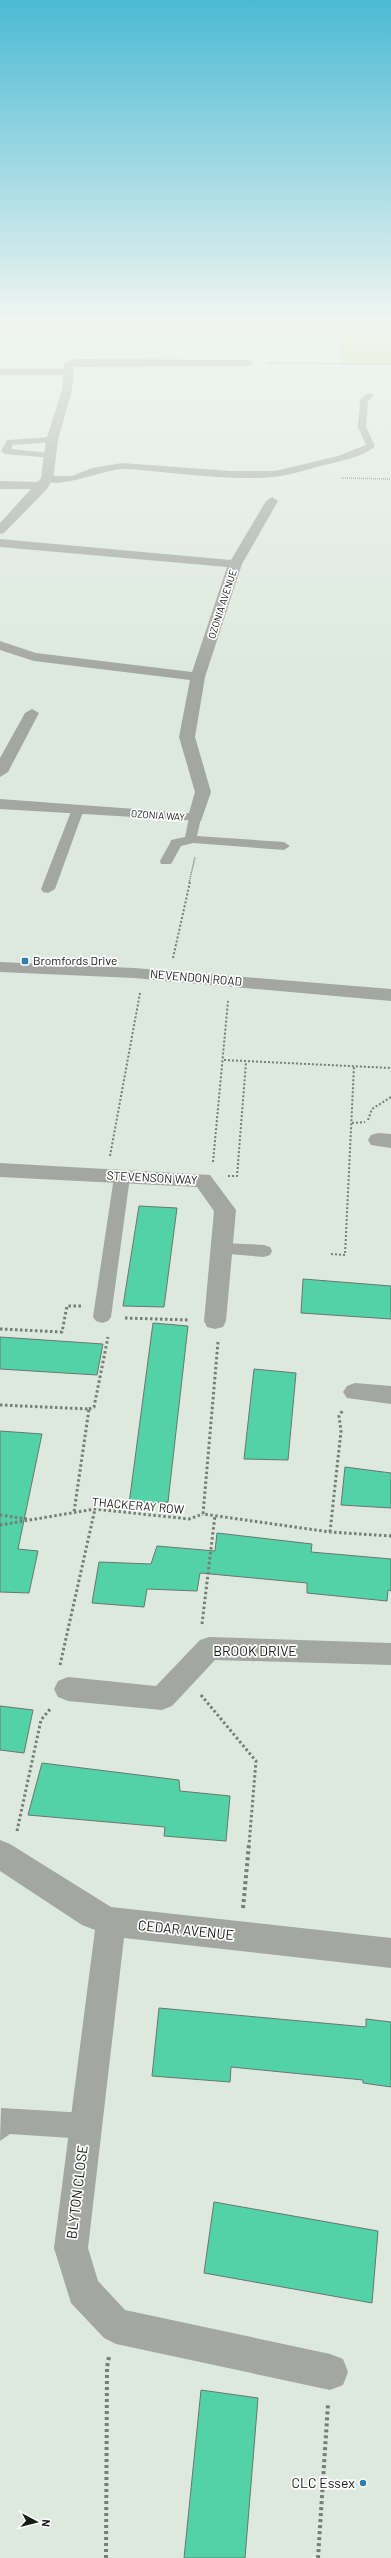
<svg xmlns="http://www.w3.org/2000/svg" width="391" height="2558" viewBox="0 0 391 2558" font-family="Barlow,sans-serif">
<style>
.green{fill:#d9dd98}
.building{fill:#53d2a7;stroke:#687670}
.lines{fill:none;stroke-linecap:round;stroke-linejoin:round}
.path-far3{stroke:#767d77;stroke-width:1.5;stroke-dasharray:1 1;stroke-linecap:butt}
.path-far2{stroke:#767d77;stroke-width:2;stroke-dasharray:2 2;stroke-linecap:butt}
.path-far1{stroke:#767d77;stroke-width:3;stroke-dasharray:2.5 2.5;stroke-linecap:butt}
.path{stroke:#767d77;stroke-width:4;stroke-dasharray:3 3;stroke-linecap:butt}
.service{fill:#a3a6a1;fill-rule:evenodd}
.minor{fill:#a3a6a1;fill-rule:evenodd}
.tertiary{fill:#a3a6a1;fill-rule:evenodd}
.poi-dot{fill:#327caf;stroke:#fff;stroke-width:1.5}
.labels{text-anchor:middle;stroke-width:3.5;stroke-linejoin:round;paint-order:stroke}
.far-street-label{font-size:10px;fill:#161a17;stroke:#fff}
.poi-label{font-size:12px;fill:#161a17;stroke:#fff;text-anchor:start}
.street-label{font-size:12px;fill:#161a17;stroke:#fff}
.near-street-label{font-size:14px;fill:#161a17;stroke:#fff}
.near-poi-label{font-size:14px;fill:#161a17;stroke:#fff;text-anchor:end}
</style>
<rect width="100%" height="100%" fill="#dde9df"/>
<path class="green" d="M78 320H246L245 323 77 322Z
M338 320H391V365H342Z"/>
<path class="building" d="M139 1206 177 1208 164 1307 123 1306Z
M303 1279 391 1286V1319L301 1313Z
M153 1323 188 1326 168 1502 129 1504Z
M0 1337 103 1344 97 1375 0 1369Z
M254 1369 296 1373 288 1460 244 1459Z
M0 1431 42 1434 18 1549 38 1551 29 1593 0 1592Z
M345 1467 391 1473V1508L341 1505Z
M217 1533 312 1544 311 1552 391 1559V1591L388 1590 387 1601 307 1593V1583L200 1573 197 1591 147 1589 144 1607 92 1603 99 1562 151 1564 157 1546 215 1551Z
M0 1706 33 1710 24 1753 0 1750Z
M42 1763 179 1780 180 1791 230 1796 226 1841 164 1836 165 1827 28 1815Z
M159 2008 366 2027V2019L391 2022V2087L363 2083V2080L231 2067 230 2082 152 2076Z
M214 2202 378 2231 372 2303 204 2273Z
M201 2390 258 2398 245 2558H184Z"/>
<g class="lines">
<path class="path-far3" d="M267 363 391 364
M341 478 391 479
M189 883 195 857"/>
<path class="path-far2" d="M173 958 190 882
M224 1060 391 1068
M368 1120 372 1109 391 1097
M352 1123 365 1122
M110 1156 140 993
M213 1162 228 1001
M228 1176H237L246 1062
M331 1254 345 1255 354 1066"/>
<path class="path-far1" d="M125 1318 190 1320
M0 1329 62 1332 67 1306H81
M218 1342 203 1514 330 1532 391 1536
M0 1405 89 1409 74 1512
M89 1409 94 1407 108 1337
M0 1515 27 1519
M0 1525 95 1509 189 1519 203 1514
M330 1532 341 1431 339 1416 343 1410
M202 1624 215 1515
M60 1665 95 1509
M201 1695 256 1761 249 1845
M17 1831 41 1720 51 1708"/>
<path class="path" d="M243 1908 249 1844
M106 2558 107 2367 109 2357
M318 2558 328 2404"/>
<path class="service" d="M368 393 375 395 368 401 366 427 375 446C367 455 345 460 333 463 314 467 293 475 274 477 225 481 174 472 125 469 106 468 55 492 42 479L47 476H72L92 468 122 463 231 471H275L338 456 366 445 358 427 360 400Z
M52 437 55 438V442L13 445 11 449 50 453 53 454V458L5 454 1 451 7 440Z
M78 805 84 809 55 889 48 893 43 892 41 889 72 809Z
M195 814 201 818 197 836 284 842 290 846 284 850 193 843 181 846 171 864H161L160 861 170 843 171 840 185 837 189 818Z
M122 1172 128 1173 130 1177 111 1317 108 1321 102 1323 96 1321 93 1317 114 1177 116 1173Z
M223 1243 264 1245 270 1247 272 1251 270 1255 264 1257 217 1253 215 1249 217 1245Z
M1 2108 86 2113 95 2117 99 2126 95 2135 86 2139 10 2134 0 2141Z"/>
<path class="minor" d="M75 359 249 360 254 363 249 366 74 367 72 390 58 440 53 479 47 489 4 533 0 534V523L31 489H0V481L37 482 41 478 46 440 62 390 63 375H0V369H63L65 363Z
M272 497 278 501 242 564 205 677 195 737 211 792 201 821 0 809V799L189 813 195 792 179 737 190 680 34 661 0 650V641L36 653 192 672 227 567 0 547V539L231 560 266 501Z
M32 709 39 713 8 772 0 777V758L25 713Z
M378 1133 391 1134V1148L371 1145 368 1140 371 1135Z
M0 1163 210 1175 236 1210 226 1321 223 1327 215 1329 207 1327 204 1321 214 1211 197 1187 0 1177Z
M355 1383 391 1386V1404L347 1398 343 1392 347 1386Z
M209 1637 391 1643V1665L215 1660 172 1706 162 1710 68 1701 58 1697 54 1689 58 1681 68 1677 156 1686 200 1640Z
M0 1840 10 1844 111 1907 391 1938V1968L124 1938 88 2248 98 2281 125 2310 330 2354 343 2359 348 2372 343 2385 330 2390 116 2344 104 2338 71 2303 54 2248 95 1930 82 1925 0 1871Z"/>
<path class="tertiary" d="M0 962 134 968 391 989V1001L134 978 0 972Z"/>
</g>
<linearGradient id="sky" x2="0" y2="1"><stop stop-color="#4bbad4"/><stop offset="0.47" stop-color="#f0f5f1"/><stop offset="1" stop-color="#f0f5f1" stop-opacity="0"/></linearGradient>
<rect width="391" height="678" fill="url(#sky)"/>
<g class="poi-dot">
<rect x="21" y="957" width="8" height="8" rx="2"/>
<circle cx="363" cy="2483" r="4"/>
</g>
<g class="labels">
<g class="far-street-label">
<text transform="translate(222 604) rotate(-72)" y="4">OZONIA AVENUE</text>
<text transform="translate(158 815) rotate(4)" y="4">OZONIA WAY</text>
</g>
<g class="poi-label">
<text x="33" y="965">Bromfords Drive</text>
</g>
<g class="street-label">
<text transform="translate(196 978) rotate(5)" y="4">NEVENDON ROAD</text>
<text transform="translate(152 1178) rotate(3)" y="4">STEVENSON WAY</text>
<text transform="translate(138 1506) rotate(5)" y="4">THACKERAY ROW</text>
</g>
<g class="near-street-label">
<text x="255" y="1656">BROOK DRIVE</text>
<text transform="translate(186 1930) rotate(6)" y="5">CEDAR AVENUE</text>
<text transform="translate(77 2192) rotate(-83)" y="5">BLYTON CLOSE</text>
</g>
<g class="near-poi-label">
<text x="355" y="2488">CLC Essex</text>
</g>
</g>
<g transform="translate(36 2522) rotate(97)" stroke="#ffffff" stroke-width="3" paint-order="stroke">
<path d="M0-3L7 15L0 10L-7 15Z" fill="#161a17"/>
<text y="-6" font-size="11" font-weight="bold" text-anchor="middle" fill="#161a17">N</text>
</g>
</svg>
